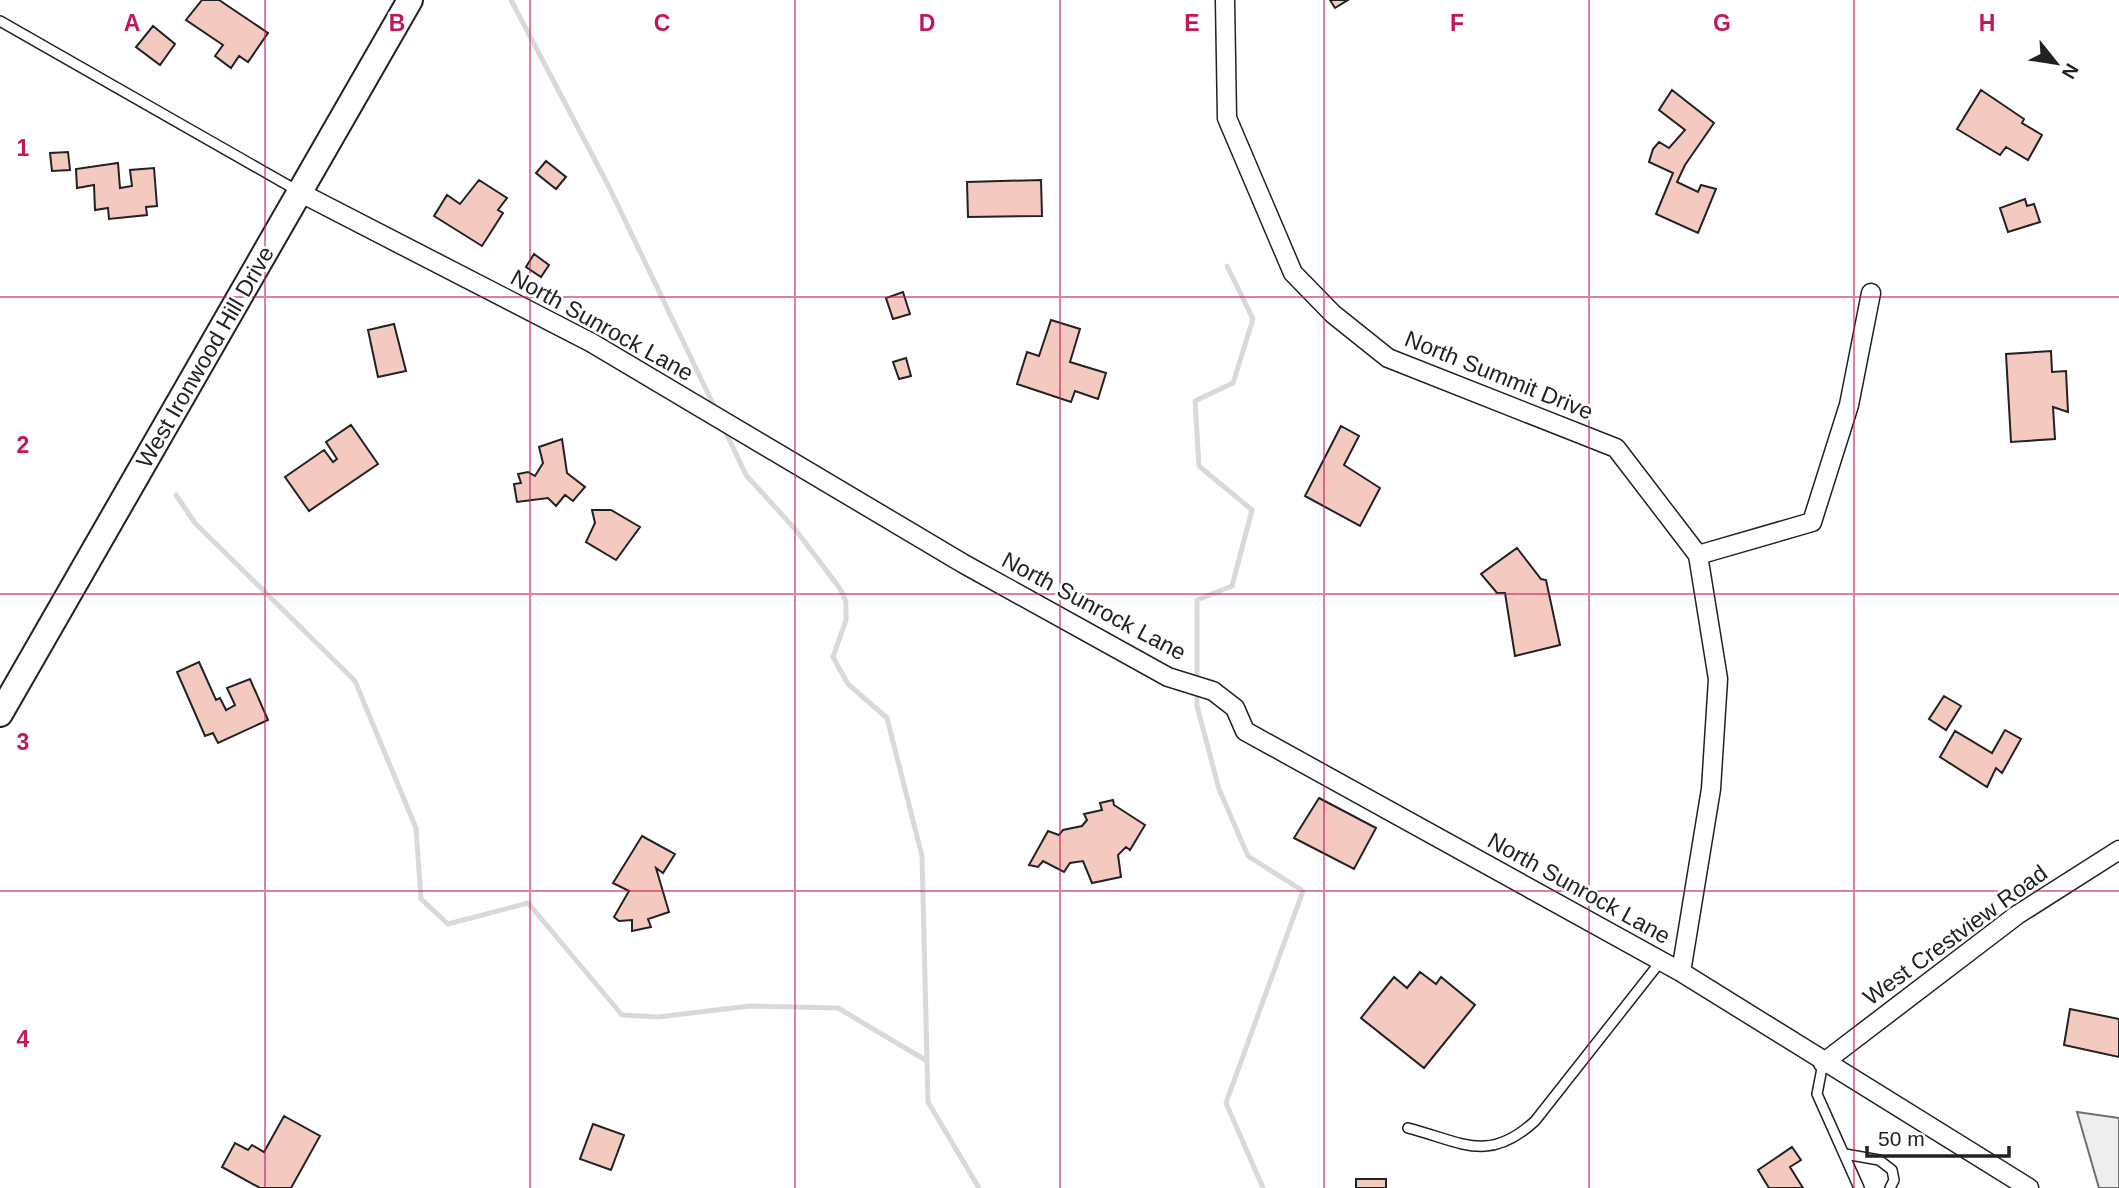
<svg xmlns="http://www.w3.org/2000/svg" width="2119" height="1188" viewBox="0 0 2119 1188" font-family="Helvetica,sans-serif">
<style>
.pitch{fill:#eee;stroke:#6f6f6f;stroke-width:2}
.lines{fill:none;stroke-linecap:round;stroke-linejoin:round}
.stream{stroke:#d9d9d9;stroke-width:5}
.building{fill:#f3c9c0;stroke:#222;stroke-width:2}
.lane-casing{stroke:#222;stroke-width:12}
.street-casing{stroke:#222;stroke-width:21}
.secondary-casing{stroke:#222;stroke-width:28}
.lane{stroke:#fff;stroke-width:9}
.street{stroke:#fff;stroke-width:18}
.secondary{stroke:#fff;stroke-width:24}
.grid{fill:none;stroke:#c2185b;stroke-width:2;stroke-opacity:0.55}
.labels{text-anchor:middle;stroke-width:5;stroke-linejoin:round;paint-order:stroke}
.street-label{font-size:23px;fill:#222;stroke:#fff}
.grid-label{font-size:23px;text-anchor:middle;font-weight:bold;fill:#c2185b;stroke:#fff;stroke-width:5;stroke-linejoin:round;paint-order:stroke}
</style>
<rect width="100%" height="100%" fill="#fff"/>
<path class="pitch" d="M2077 1112 2119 1118V1188H2099Z"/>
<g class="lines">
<path class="stream" d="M511 0 608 185 716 410
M1227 266 1253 319 1233 383 1195 401 1199 466 1252 510 1232 586 1197 600V706L1219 789 1248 856 1303 891 1226 1103 1263 1188
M723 426 746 475 795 529 841 590 846 602V620L833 657 848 684 887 718 922 856 928 1102 979 1188
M176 495 195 523 355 681 416 828 421 899 448 924 528 903 622 1015 658 1017 750 1006 838 1008 927 1061"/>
</g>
<path class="building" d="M202 0H219L268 33 248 62 239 56 231 68 215 56 223 45 186 20Z
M1330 0H1348L1335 8Z
M153 26 175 44 160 65 136 47Z
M1672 90 1714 123 1685 165 1677 182 1698 192 1701 185 1716 189 1698 233 1656 214 1673 173 1649 162 1653 149 1659 142 1669 148 1685 130 1659 110Z
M1981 90 2024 119 2022 123 2042 135 2028 160 2006 147 2000 155 1957 129Z
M68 152 70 170 52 171 50 153Z
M546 161 566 177 556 189 536 173Z
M118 163 120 188 132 186 130 170 154 168 157 206 146 207 147 215 109 219 108 208 95 210 94 185 77 188 76 169Z
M479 180 507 198 498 210 503 213 482 246 434 216 447 195 460 204Z
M1041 180 1042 216 968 217 967 182Z
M2025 199 2027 206 2034 204 2040 222 2008 232 2000 208Z
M534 254 549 265 541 277 526 267Z
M903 292 910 314 893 319 886 298Z
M1051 320 1080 329 1070 362 1106 373 1098 399 1075 391 1071 402 1017 384 1027 352 1039 356Z
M394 324 406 371 378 377 368 330Z
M2051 351 2052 372 2066 371 2068 412 2053 407 2055 439 2011 442 2006 354Z
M906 358 911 376 899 379 893 362Z
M351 425 378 464 309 511 285 477 324 450 333 462 337 459 326 442Z
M1341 426 1359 436 1344 465 1380 488 1360 526 1305 496Z
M562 439 567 473 585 487 573 501 565 495 556 506 548 498 517 502 514 484 521 483 518 474 528 472 535 476 543 463 539 447Z
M592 510H611L640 527 616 560 586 542 595 523Z
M1517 548 1541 579 1546 580 1560 645 1515 656 1505 593H1497L1481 574Z
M199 662 216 700 220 698 226 710 235 705 227 688 250 679 268 720 218 743 213 733 205 736 177 672Z
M1944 696 1961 706 1946 730 1929 719Z
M2005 730 2021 739 2002 773 1996 768 1987 787 1940 757 1955 731 1992 753Z
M1319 798 1376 828 1354 869 1294 838Z
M1113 800 1114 805 1145 825 1130 850 1126 847 1118 855 1121 877 1092 883 1083 861 1070 863 1064 872 1043 861 1038 867 1029 865 1048 831 1059 835 1063 830 1082 826 1087 820 1084 814 1102 810 1100 803Z
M642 836 675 854 663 873 656 868 669 912 648 919 651 927 632 931V920L619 921 614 917 629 891 613 883Z
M1420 972 1436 984 1441 977 1475 1005 1424 1068 1361 1018 1394 977 1407 988Z
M2070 1009 2119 1019V1057L2064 1045Z
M284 1116 320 1136 291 1188H260L222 1167 235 1143 248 1150 252 1145 264 1152Z
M593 1124 624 1135 611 1170 580 1159Z
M1792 1147 1801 1160 1790 1167 1803 1188H1769L1758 1170Z
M1356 1179H1386V1188H1356Z"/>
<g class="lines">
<defs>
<path id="lane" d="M0 21 298 191
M1823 1063 1817 1094 1859 1188
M1408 1128C1462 1142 1488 1164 1535 1121L1661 961
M1845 1154 1879 1160 1892 1170 1894 1180 1890 1188"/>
<path id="street" d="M1225 0 1227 118 1293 273 1333 314 1388 358 1616 448 1698 555
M299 192 592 343 964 564 1168 677 1213 691 1235 708 1245 731 1681 972 2029 1188
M1681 972 1711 789 1718 679 1698 555 1812 522 1849 405 1871 293
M1823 1063 2017 915 2119 850"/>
<path id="secondary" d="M0 714 410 0"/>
</defs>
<use href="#lane" class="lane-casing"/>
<use href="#street" class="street-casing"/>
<use href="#secondary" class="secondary-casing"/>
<use href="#lane" class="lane"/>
<use href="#street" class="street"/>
<use href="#secondary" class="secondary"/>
</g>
<path class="grid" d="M265 0V1188M530 0V1188M795 0V1188M1060 0V1188M1324 0V1188M1589 0V1188M1854 0V1188M0 297H2119M0 594H2119M0 891H2119"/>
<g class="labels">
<g class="street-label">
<text transform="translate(602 325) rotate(29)" y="8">North Sunrock Lane</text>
<text transform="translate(205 357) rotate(-60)" y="8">West Ironwood Hill Drive</text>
<text transform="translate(1499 375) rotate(22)" y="8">North Summit Drive</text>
<text transform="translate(1094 606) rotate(28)" y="8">North Sunrock Lane</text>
<text transform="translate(1579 888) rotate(29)" y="8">North Sunrock Lane</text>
<text transform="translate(1955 935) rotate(-36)" y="8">West Crestview Road</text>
</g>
</g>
<g class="grid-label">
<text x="132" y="31">A</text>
<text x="397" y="31">B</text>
<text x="662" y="31">C</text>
<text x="927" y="31">D</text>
<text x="1192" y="31">E</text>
<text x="1457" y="31">F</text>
<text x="1722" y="31">G</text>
<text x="1987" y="31">H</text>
<text x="23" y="156">1</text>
<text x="23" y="453">2</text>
<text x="23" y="750">3</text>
<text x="23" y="1047">4</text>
</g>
<g transform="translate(2056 63) rotate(120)" stroke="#ffffff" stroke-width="5" paint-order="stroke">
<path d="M0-5L12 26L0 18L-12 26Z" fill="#222222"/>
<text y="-10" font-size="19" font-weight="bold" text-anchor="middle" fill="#222222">N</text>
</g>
<path d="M1867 1146v10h142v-10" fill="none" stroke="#222222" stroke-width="3.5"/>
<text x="1878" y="1146" font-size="21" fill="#222222" stroke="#ffffff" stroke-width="5" paint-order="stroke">50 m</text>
</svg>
